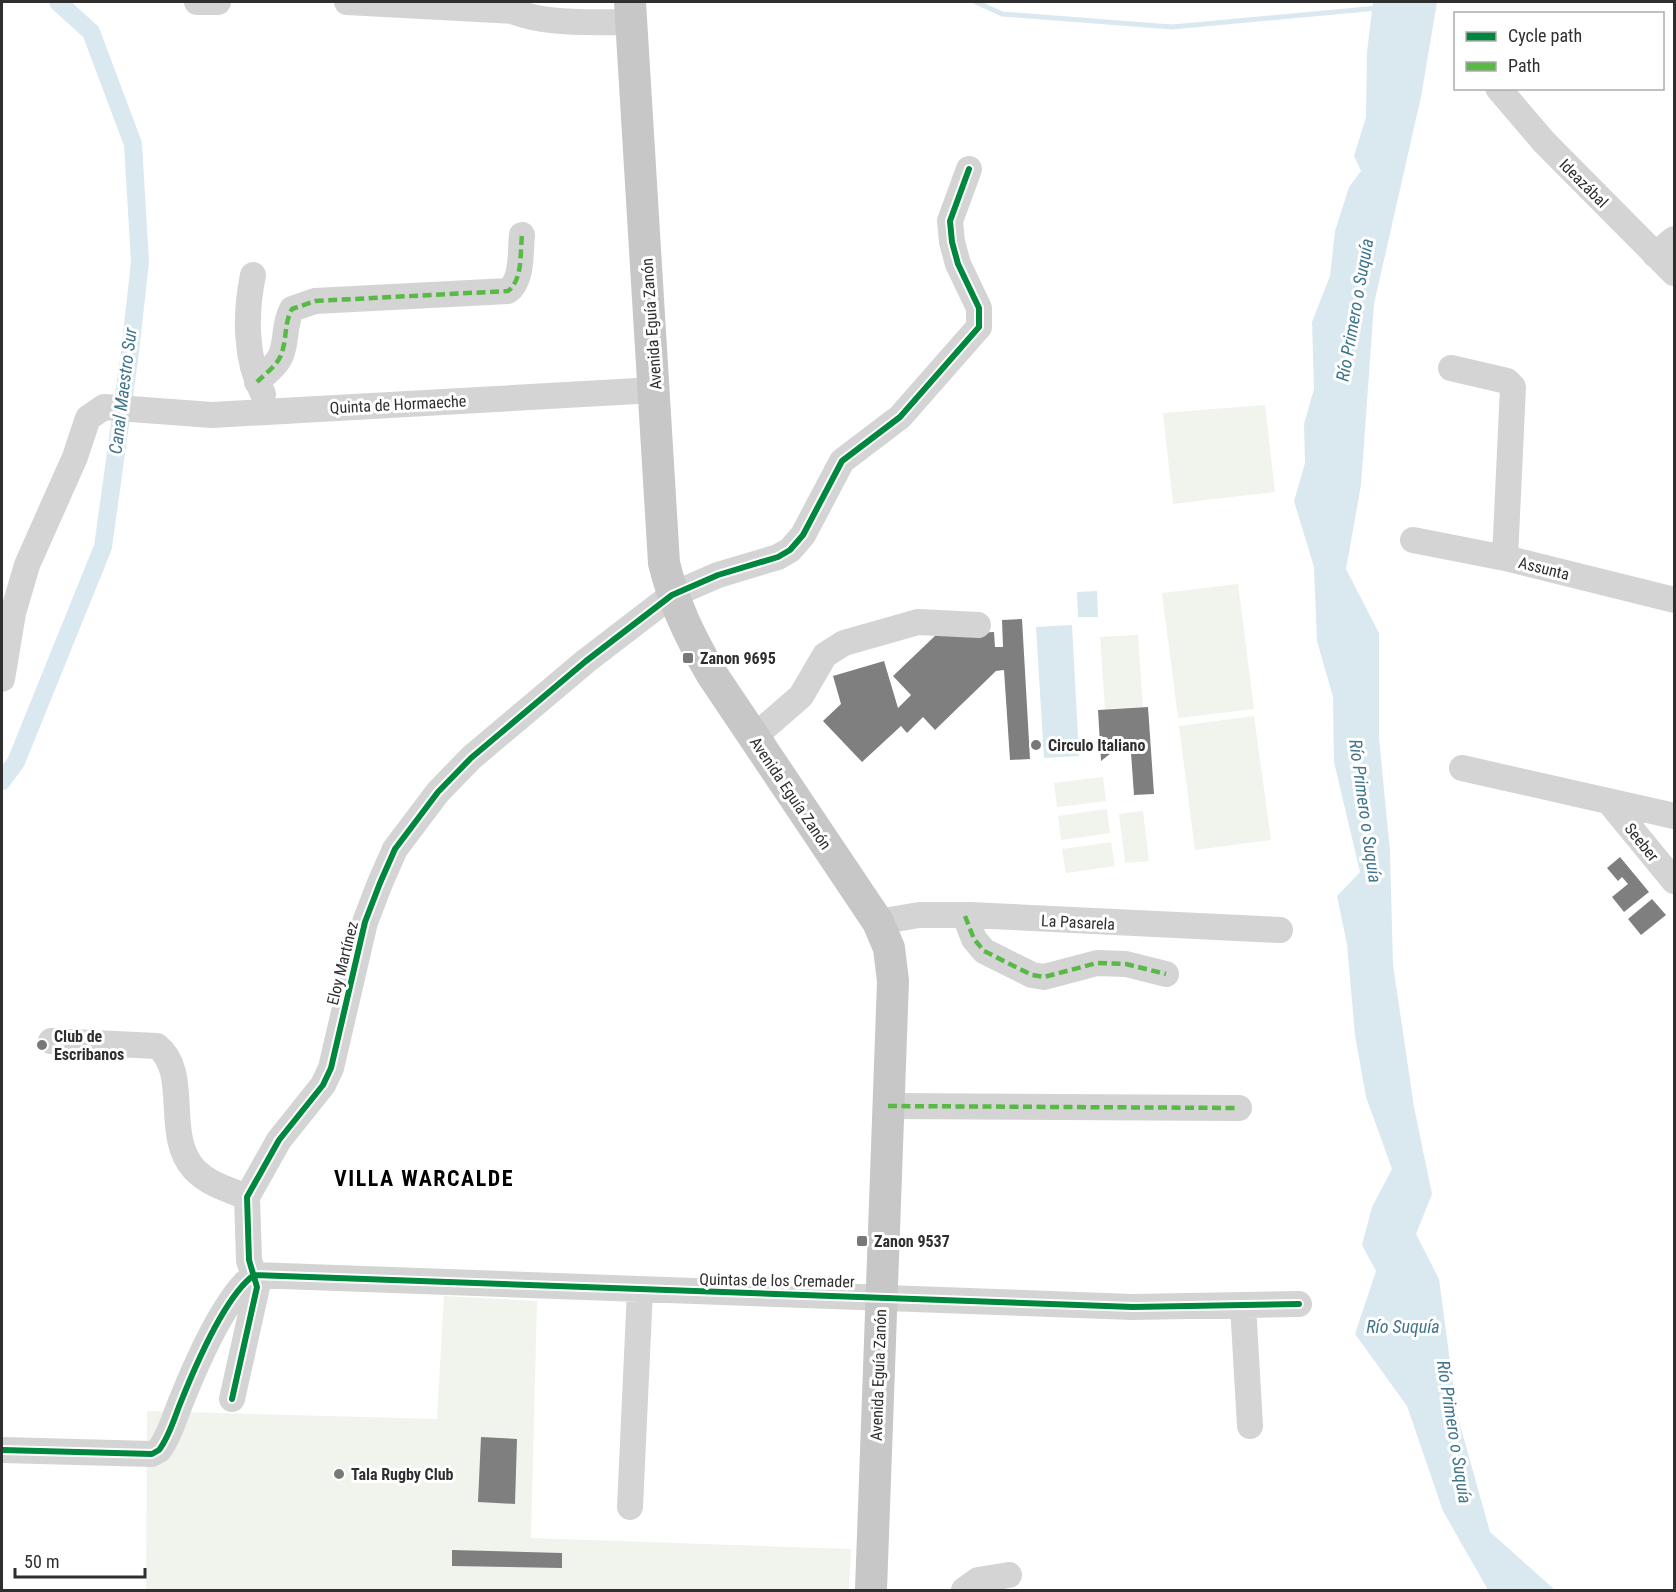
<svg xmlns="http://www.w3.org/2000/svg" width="1676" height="1592" viewBox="0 0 1676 1592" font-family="'Roboto Condensed',sans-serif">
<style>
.green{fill:#f1f4ec}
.water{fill:#dae9f0}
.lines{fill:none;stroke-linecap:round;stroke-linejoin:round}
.stream{stroke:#dae9f0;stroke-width:5}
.canal{stroke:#dae9f0;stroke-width:18}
.building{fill:#7f7f7f}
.minor{stroke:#d4d4d4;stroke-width:26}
.major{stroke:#c7c7c7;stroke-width:32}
.quiet{stroke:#58b947;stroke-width:4.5;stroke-dasharray:9 4.5;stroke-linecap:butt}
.cycleway-casing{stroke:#fff;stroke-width:10}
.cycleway{stroke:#00873e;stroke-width:6}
.poi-dot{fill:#787878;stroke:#fff;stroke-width:2}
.labels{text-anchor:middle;stroke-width:6;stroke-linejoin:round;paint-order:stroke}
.street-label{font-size:16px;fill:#2f2f2f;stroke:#fff}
.poi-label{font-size:16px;font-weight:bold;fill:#2f2f2f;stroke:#fff;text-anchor:start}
.water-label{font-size:18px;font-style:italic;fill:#40758d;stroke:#fff}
.district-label{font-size:22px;font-weight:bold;letter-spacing:1.5px;fill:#000;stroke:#fff}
</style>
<rect width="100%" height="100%" fill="#fff"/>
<path class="green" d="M1265 405 1275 492 1173 504 1163 413Z
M1238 584 1254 709 1178 718 1162 593Z
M1138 635 1143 707 1105 709 1100 637Z
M1254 716 1271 840 1195 850 1179 726Z
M1103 777 1106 801 1057 807 1054 783Z
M1107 809 1110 833 1061 840 1058 816Z
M1143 811 1149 861 1125 863 1119 814Z
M1111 842 1115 866 1066 873 1062 849Z
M444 1296 537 1301 531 1538 851 1549 849 1590H146L147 1411 437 1419Z"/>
<path class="water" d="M1373 2H1437L1421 97 1374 304 1361 485 1346 569 1379 633V738L1390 851 1393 965 1414 1107 1432 1194 1416 1234 1439 1279 1457 1414 1490 1532 1555 1590H1488L1443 1511 1407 1406 1355 1334 1376 1271 1362 1245 1372 1207 1392 1169 1366 1097 1355 1035 1347 944 1337 896 1360 872 1334 762 1333 697 1317 641 1314 567 1294 501 1305 463 1304 424 1314 389 1312 322 1330 276 1335 231 1349 187 1361 171 1354 156 1366 117 1367 52Z
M1097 591 1098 617H1078L1077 592Z
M1072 625 1079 756 1044 758 1036 627Z"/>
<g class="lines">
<path class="stream" d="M976 2 1002 14 1172 27 1378 8"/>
<path class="canal" d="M2 781 16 762 103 547 130 352 140 262 133 144 91 32 58 2"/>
</g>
<path class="building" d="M1022 619 1030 759 1010 760 1004 670 996 671 935 730 923 717 907 733 901 726 862 762 823 721 841 704 833 676 884 661 898 708 911 695 893 676 936 635 994 632 995 647H1003L1002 620Z
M1148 707 1154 794 1134 795 1130 739 1114 740 1115 750 1101 761 1098 710Z
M1620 857 1649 892 1624 912 1612 897 1628 884 1622 877 1618 881 1607 868Z
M1652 899 1666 915 1641 935 1628 919Z
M481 1437 517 1439 515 1504 478 1502Z
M452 1550 562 1553V1568L452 1566Z"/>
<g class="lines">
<path class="minor" d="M197 2H218
M347 2 513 11
M496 4C537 26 586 22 631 22
M1498 88 1544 142 1674 273
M1655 255 1674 239
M253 275C245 314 245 358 263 394
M1451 368 1507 381 1513 387 1505 558
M257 382C266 373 279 364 282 352 287 337 284 324 292 309L315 301 508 291C523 280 520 252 522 235
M1413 540 1505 558 1674 600
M2 679 13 613 27 565 75 457 88 418 104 407 212 415 655 390
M754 737 801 696 825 655 844 643 918 622 978 625
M1462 768 1674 816
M1610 803 1674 881
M965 916 974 939 984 951 1032 975 1044 977 1097 963 1126 964 1166 974
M878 922 919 915H970L1280 930
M51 1041 157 1046C191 1072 163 1135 194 1169 208 1184 229 1190 247 1197
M888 1106 1239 1108
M1243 1305 1250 1426
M232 1399 257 1287 249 1260 247 1197 279 1140 323 1085 331 1068 365 922 380 883 395 849 438 792 471 758 586 661 672 595 718 575 778 557 790 550 803 535 842 461 900 417 979 327V308L958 264 952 242 950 221 969 169
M2 1450 152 1454 159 1450C169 1437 174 1419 180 1404 194 1369 225 1296 254 1275L1133 1307 1299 1304
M630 1507 640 1290
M964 1590 978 1580 1009 1575"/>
<path class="major" d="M630 2 664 563C674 604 690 637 711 673L878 922 889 948 893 981 871 1590"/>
<path class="quiet" d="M257 382C266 373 279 364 282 352 287 337 284 324 292 309L315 301 508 291C523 280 520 252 522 235
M965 916 974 939 984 951 1032 975 1044 977 1097 963 1126 964 1166 974
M888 1106 1239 1108"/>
<defs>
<path id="cycleway" d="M232 1399 257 1287 249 1260 247 1197 279 1140 323 1085 331 1068 365 922 380 883 395 849 438 792 471 758 586 661 672 595 718 575 778 557 790 550 803 535 842 461 900 417 979 327V308L958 264 952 242 950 221 969 169
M2 1450 152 1454 159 1450C169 1437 174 1419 180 1404 194 1369 225 1296 254 1275L1133 1307 1299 1304"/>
</defs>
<use href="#cycleway" class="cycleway-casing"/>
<use href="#cycleway" class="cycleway"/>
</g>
<g class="poi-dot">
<rect x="682" y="652" width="12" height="12" rx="3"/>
<circle cx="1036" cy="745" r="6"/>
<circle cx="42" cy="1045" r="6"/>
<rect x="856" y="1235" width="12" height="12" rx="3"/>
<circle cx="339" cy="1474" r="6"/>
</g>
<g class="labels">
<g class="street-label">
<text transform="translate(1584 183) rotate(45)" y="6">Ideazábal</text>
<text transform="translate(651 324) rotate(-94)" y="6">Avenida Eguía Zanón</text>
<text transform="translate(398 404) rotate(-3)" y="6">Quinta de Hormaeche</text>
<text transform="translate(1544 568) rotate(14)" y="6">Assunta</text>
<text transform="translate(791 793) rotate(56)" y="6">Avenida Eguía Zanón</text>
<text transform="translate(1642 842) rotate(51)" y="6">Seeber</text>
<text transform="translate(1078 922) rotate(3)" y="6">La Pasarela</text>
<text transform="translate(342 963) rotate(-76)" y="6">Eloy Martínez</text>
<text transform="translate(777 1280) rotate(1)" y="6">Quintas de los Cremader</text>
<text transform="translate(878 1375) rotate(-88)" y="6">Avenida Eguía Zanón</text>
</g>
<g class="poi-label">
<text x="700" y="664">Zanon 9695</text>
<text x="1048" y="751">Circulo Italiano</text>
<text x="54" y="1042">Club de<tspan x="54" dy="18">Escribanos</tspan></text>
<text x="874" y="1247">Zanon 9537</text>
<text x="351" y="1480">Tala Rugby Club</text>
</g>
<g class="water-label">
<text transform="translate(1355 310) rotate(-80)" y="6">Río Primero o Suquía</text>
<text transform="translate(123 391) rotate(-83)" y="6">Canal Maestro Sur</text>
<text transform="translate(1365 811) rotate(82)" y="6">Río Primero o Suquía</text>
<text x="1403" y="1333">Río Suquía</text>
<text transform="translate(1454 1432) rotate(81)" y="6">Río Primero o Suquía</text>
</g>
<g class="district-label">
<text x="424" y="1186">VILLA WARCALDE</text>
</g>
</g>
<rect width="1676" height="1592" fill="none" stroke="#2f2f2f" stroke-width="6"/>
<rect x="1454" y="12" width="210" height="78" fill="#ffffff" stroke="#acacac" stroke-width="1.5"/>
<rect x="1466" y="32" width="30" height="9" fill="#00873e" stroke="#acacac" stroke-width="1.5"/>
<text x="1508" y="42" font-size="18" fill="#2f2f2f">Cycle path</text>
<rect x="1466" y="62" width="30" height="9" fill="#58b947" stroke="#acacac" stroke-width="1.5"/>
<text x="1508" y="72" font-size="18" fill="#2f2f2f">Path</text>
<path d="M15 1568v9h130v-9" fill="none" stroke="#2f2f2f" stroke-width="3"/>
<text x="24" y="1568" font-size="18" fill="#2f2f2f" stroke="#ffffff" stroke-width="4.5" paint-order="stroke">50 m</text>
</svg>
